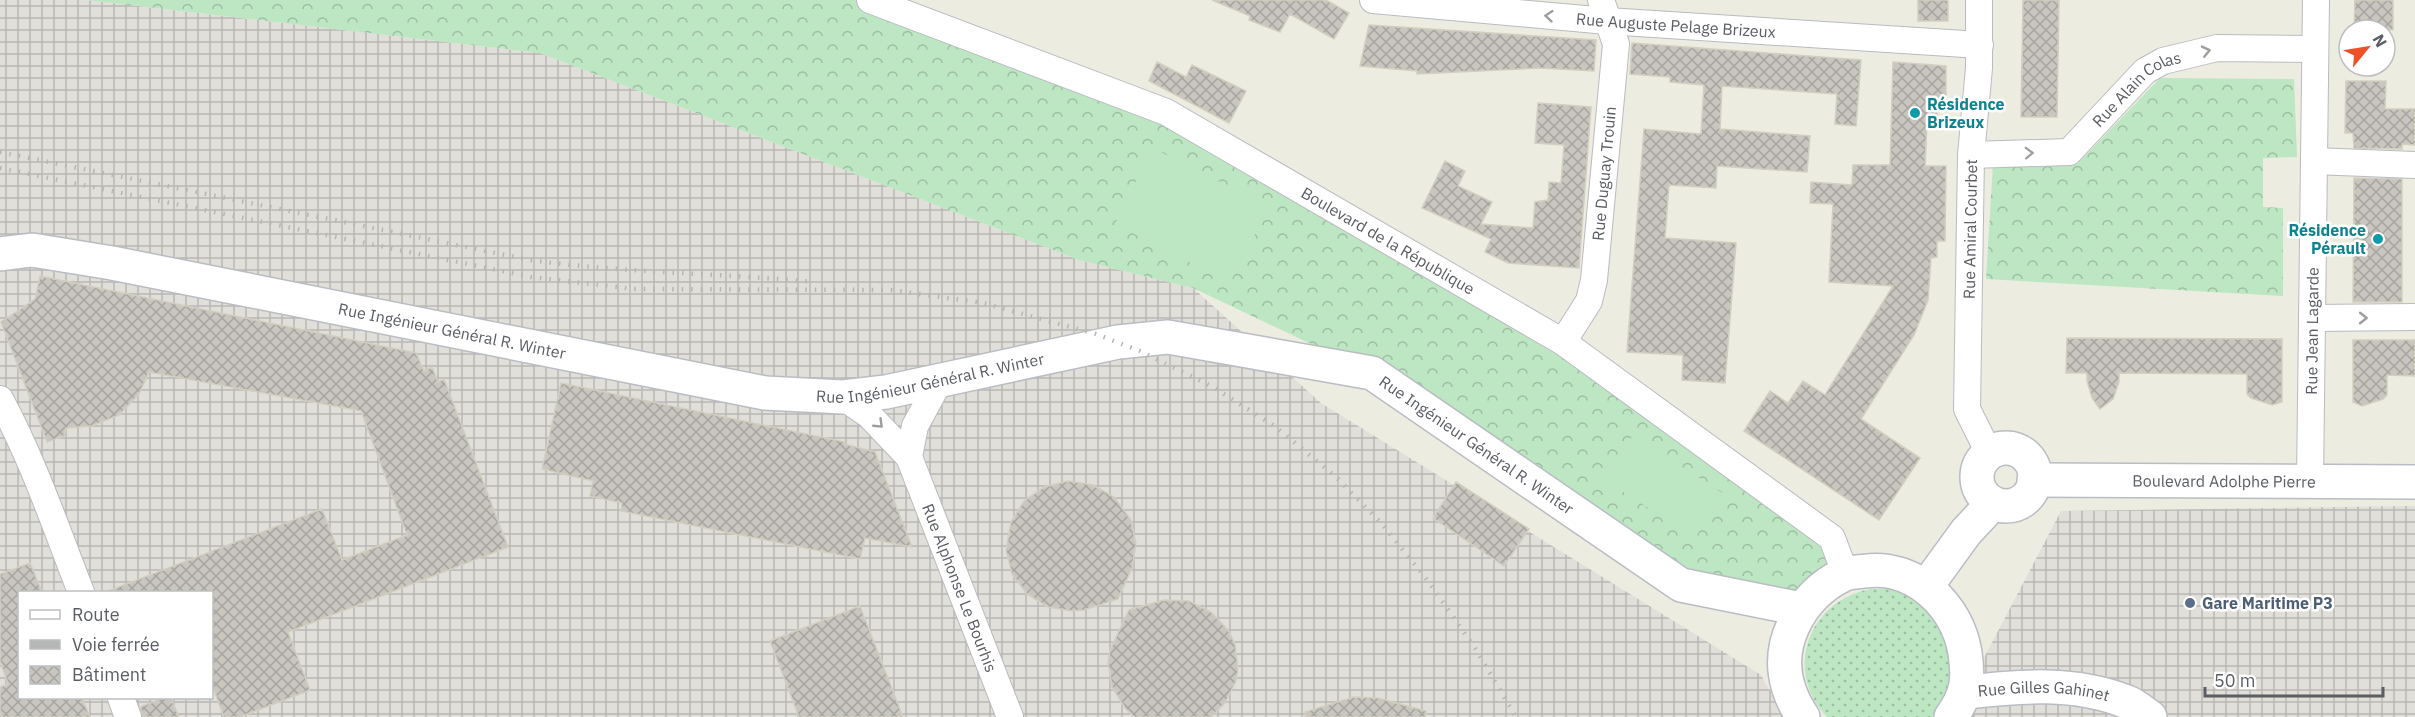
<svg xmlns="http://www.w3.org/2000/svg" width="2415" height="717" viewBox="0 0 2415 717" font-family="'IBM Plex Sans',sans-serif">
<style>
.industrial{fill:url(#industrial-grid);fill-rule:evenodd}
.forest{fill:url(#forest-crowns)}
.garden{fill:url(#garden-dots)}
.pitch{fill:#bde6c2}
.building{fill:url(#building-cross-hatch);stroke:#d2cfc0;stroke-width:1.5}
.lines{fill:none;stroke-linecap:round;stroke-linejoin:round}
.street-casing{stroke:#b9bbc1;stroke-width:28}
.secondary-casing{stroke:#babcc4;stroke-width:36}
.street{stroke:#fff;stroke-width:26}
.secondary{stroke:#fff;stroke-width:33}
.rail{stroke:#b5b6b6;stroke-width:4.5;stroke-dasharray:1.5 8;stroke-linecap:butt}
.oneway{stroke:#9c9ea1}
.culture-dot{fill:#0f9aa8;stroke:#fff;stroke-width:2}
.service-dot{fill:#5c6f8a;stroke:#fff;stroke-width:2}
.labels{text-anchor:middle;stroke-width:5;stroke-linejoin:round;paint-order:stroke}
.street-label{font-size:16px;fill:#5a5d63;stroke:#fff}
.culture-label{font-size:16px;font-weight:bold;fill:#0d838f;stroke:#fff;text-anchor:start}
.service-label{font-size:16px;font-weight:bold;fill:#4e5e75;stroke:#fff;text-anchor:start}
</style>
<defs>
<pattern id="industrial-grid" width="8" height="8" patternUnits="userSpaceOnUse" patternTransform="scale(1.5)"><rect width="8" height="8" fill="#e1dfd9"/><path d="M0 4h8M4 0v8" fill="none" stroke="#b9b8b4"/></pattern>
<pattern id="forest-crowns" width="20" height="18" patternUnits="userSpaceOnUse" patternTransform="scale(1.5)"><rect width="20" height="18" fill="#bde6c2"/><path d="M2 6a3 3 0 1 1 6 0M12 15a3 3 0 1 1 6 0" fill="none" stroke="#9dbea1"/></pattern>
<pattern id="garden-dots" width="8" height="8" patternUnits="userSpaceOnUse" patternTransform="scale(1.5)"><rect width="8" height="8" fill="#bde6c2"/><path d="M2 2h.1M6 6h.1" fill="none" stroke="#9dbea1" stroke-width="1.8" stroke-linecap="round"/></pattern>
<pattern id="building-cross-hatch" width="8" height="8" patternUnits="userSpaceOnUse" patternTransform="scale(1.5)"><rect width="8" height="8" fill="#c8c6bf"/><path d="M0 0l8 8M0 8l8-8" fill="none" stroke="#a5a49f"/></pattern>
</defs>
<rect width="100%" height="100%" fill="#edece1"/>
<path class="industrial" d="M0 0H87L540 53 1079 260 1193 288 1321 403 1761 675 1768 688 1801 717H0ZM20 592H212V698H20Z
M2415 506V717H1951L1966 692 2061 511Z"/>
<path class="forest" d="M87 0H870L1166 112 1563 342 1832 538 1845 573 1801 609 1681 585 1372 373 1193 288 1079 260 540 53Z
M2160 78 2294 79 2297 157 2263 158V207L2283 208V296L1986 279 1993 164 2081 160Z"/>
<path class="garden" d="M1871 589H1893L1913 596 1944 625 1954 680 1938 712 1933 717H1827C1782 670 1809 600 1871 589Z"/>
<path class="pitch" d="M1153 148 1269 207 1230 283 1115 224Z
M1633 435 1724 494 1695 538 1605 480Z"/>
<path class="building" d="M1212 0H1326L1349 13 1334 39 1290 14 1280 32 1249 20 1250 16Z
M1918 0H1948V21H1918Z
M2023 0H2059L2057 117H2021Z
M2355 0H2393V30H2354Z
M1369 25 1596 40 1594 71 1540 68 1417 74V71L1360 66Z
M1632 43 1861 60 1856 126 1835 124 1837 94 1722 86 1720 129 1810 136 1807 172 1717 166 1716 188 1669 185 1665 238 1736 243 1725 383 1682 380 1683 355 1627 352 1644 129 1701 134 1704 85 1670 82V77L1630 74Z
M1157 62 1186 77 1192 65 1246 91 1229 123 1149 81Z
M1893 62 1946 66V102L1938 103 1937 124H1927L1925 166H1946L1945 241H1937V257L1931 258 1928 300 1914 335 1861 419 1920 458 1879 520 1744 431 1770 391 1788 403 1803 381 1825 395 1893 286 1829 282 1833 204 1810 203 1811 182 1852 185 1853 165H1890Z
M2346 81H2386L2385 109H2415V145L2402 144V149L2354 148 2353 133H2345Z
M1538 103 1591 107 1579 268 1508 263 1485 252 1491 239 1422 208 1445 161 1465 171 1458 186 1492 202 1481 224 1533 228 1535 202 1548 200 1549 182 1561 183 1564 145 1535 143Z
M2354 178 2402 179V302H2353Z
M40 276 416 353 424 371 432 367 438 382 444 379 508 547 288 632 310 690 240 717H224L212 685V592H109L108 591 322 509 342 560 407 535 361 411 149 372 139 394 119 415 92 426 66 428 64 436 47 442 1 322 35 299Z
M2067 338 2282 339V402L2272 405 2251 398 2247 394V374L2119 373V382L2113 399 2100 409 2092 398 2087 381V373H2066Z
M2353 340H2415V376L2387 375V395L2383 399 2362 406 2353 402Z
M561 383 845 442 844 444 875 452 912 547 865 538 860 559 621 511 622 503 590 496 593 481 542 469Z
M1068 481 1093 485 1114 497 1131 520 1136 544 1132 568 1118 599 1084 610 1072 611 1048 607 1027 594 1012 574 1006 550 1011 522 1024 501 1044 487Z
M1456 482 1529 529 1504 566 1433 518Z
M30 563 42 592H20V698H82L90 717H0V687L8 684 0 661V574Z
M1164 600 1189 601 1211 612 1228 630 1235 644 1238 669 1236 681 1225 703 1211 717H1134L1125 708 1112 687 1108 662 1110 650 1129 610Z
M860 606 903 717H799L770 641Z
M1354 697 1378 698 1426 711 1425 717H1306L1305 712Z
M163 698H171L179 717H143L140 707Z"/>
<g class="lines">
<defs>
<g id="street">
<path id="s1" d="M870 0 1166 112 1563 342 1832 538 1845 573"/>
<path id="s2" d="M1373 0 1607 21 1980 45"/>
<path d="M1979 0V68L1971 155 1967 409 1989 453"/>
<path id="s3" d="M1971 155 2069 152 2145 71 2163 61 2217 48 2315 49"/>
<path d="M2314 161 2415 165"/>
<path d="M2312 318 2415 317"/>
<path id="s4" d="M1563 342 1589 301 1594 280 1616 44 1601 0"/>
<path id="s5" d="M843 397 869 415 909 457 1010 717"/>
<path d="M0 399C33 460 56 528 81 592"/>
<path d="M909 457 915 426 940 380"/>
<path id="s6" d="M2310 481 2316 0"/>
<path d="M121 698 128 717"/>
</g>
<g id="secondary">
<path id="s7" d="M0 254 32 250 112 263 765 393 843 397 886 392 1118 342 1168 337 1372 373 1681 585 1801 609"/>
<circle cx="2006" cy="477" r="29"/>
<path id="s8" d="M2034 480 2415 482"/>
<path d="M1926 587 1966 532 1993 503"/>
<path id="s9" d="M1966 692C2020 686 2075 681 2127 702 2135 705 2143 712 2150 717"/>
<path d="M1803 717C1784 689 1778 658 1793 626 1803 604 1821 585 1843 575 1849 572 1859 572 1866 571 1915 565 1958 606 1965 653 1969 680 1967 695 1951 717"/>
</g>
</defs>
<use href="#street" class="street-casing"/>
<use href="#secondary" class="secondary-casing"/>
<use href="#street" class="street"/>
<use href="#secondary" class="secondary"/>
<path class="rail" d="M0 152 530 260C624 273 719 273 813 282
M0 168 531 277 634 289 891 290 983 303 1096 334 1140 351 1213 387 1276 427 1337 478 1381 523 1428 581 1475 648 1516 717"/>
</g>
<defs><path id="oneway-chevron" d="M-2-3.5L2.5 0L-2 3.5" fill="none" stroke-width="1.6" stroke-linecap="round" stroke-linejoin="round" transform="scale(1.5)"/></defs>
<g class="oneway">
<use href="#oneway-chevron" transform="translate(1549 16) rotate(-175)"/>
<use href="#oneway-chevron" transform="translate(2206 51) rotate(-13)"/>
<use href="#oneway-chevron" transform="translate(2029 153) rotate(-2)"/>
<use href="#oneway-chevron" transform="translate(2363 318)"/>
<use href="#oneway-chevron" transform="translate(879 424) rotate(44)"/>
</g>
<g class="culture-dot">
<circle cx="1915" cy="113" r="6"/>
<circle cx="2378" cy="239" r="6"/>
</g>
<circle class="service-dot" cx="2190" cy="603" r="6"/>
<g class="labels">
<g class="street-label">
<text dy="6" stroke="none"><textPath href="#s2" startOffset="304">Rue Auguste Pelage Brizeux</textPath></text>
<text dy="6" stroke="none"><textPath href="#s3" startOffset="192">Rue Alain Colas</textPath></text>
<text dy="6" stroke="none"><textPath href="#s4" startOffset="177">Rue Duguay Trouin</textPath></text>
<text transform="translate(1970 229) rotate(-89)" y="6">Rue Amiral Courbet</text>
<text dy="6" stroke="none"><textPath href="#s1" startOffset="573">Boulevard de la République</textPath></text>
<text dy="6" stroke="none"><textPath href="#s7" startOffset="460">Rue Ingénieur Général R. Winter</textPath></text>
<text dy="6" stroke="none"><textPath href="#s6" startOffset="150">Rue Jean Lagarde</textPath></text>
<text dy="6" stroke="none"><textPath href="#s7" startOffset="946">Rue Ingénieur Général R. Winter</textPath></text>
<text dy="6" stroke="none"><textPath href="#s7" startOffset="1522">Rue Ingénieur Général R. Winter</textPath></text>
<text dy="6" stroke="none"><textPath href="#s8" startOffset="190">Boulevard Adolphe Pierre</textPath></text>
<text dy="6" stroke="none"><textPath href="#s5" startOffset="230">Rue Alphonse Le Bourhis</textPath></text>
<text dy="6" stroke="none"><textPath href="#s9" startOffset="78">Rue Gilles Gahinet</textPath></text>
</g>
<g class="culture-label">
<text x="1927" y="110">Résidence<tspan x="1927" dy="18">Brizeux</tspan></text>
<text x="2366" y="236" text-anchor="end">Résidence<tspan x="2366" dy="18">Pérault</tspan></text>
</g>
<g class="service-label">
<text x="2202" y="609">Gare Maritime P3</text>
</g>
</g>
<rect x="18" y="591" width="195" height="108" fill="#ffffff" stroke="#bdbec1" stroke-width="1.5"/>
<rect x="30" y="610" width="30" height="9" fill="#ffffff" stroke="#bdbec1" stroke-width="1.5"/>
<text x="72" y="621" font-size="18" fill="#5a5d63">Route</text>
<rect x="30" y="640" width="30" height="9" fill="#b5b6b6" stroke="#bdbec1" stroke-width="1.5"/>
<text x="72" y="651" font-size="18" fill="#5a5d63">Voie ferrée</text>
<rect x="30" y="666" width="30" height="18" fill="url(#building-cross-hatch)" stroke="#bdbec1" stroke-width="1.5"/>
<text x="72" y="681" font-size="18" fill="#5a5d63">Bâtiment</text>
<g transform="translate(2367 48) rotate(60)"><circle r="28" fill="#ffffff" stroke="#bdbec1" stroke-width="1.5"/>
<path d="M0-4.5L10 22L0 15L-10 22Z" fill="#ee5127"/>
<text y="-9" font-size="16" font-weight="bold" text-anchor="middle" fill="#5a5d63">N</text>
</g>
<path d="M2205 687v9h178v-9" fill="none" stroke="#5a5d63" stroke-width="3"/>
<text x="2214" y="687" font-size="18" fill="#5a5d63" stroke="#ffffff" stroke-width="4.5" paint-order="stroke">50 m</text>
</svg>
